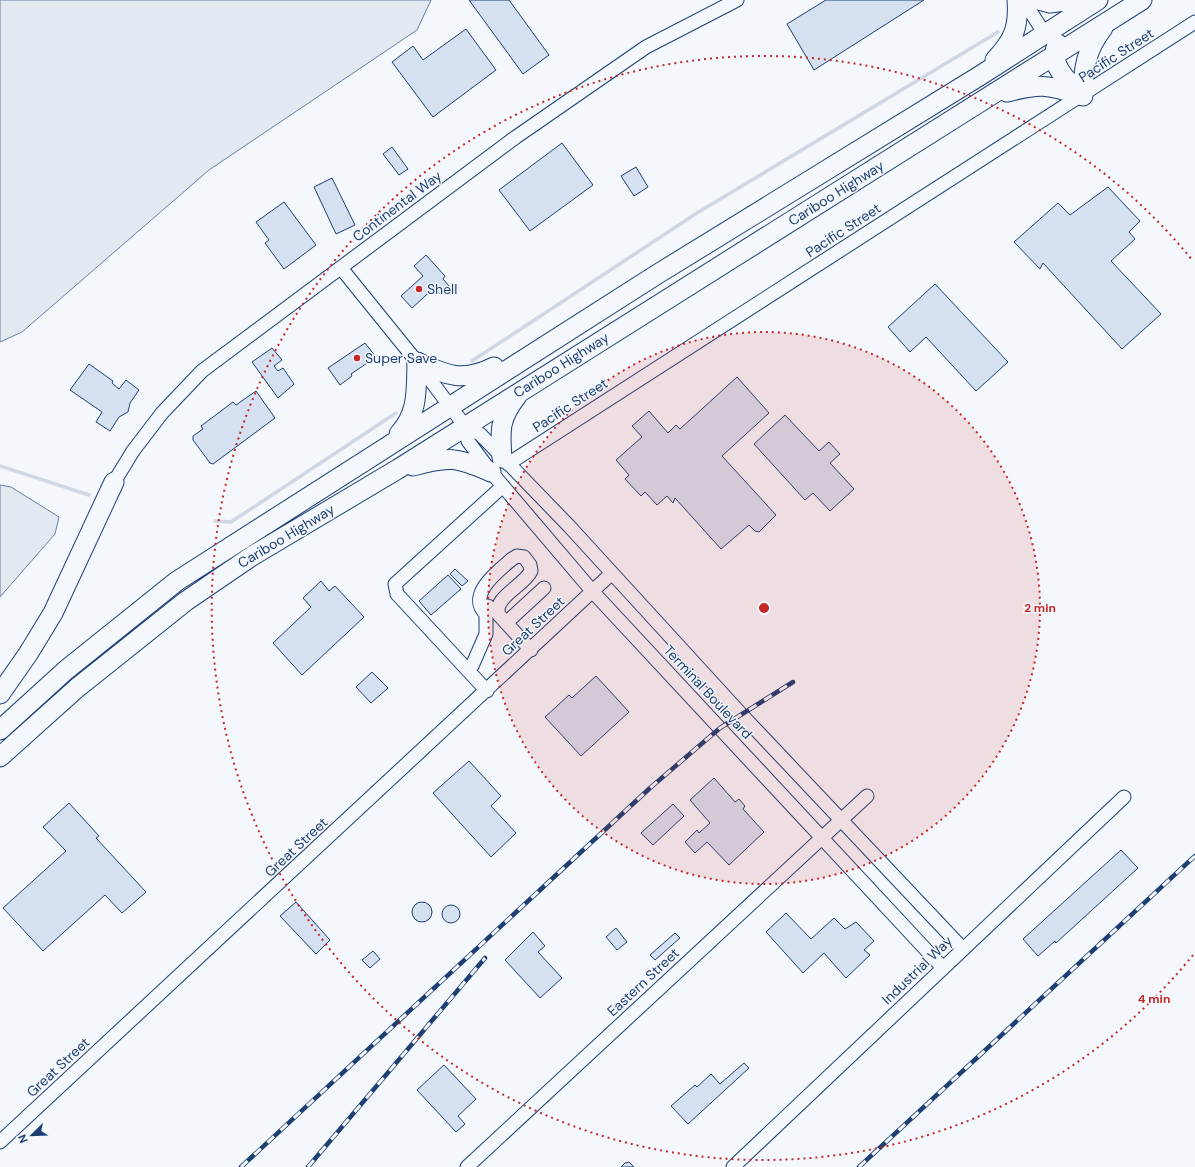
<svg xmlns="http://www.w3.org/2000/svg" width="1195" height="1167" viewBox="0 0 1195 1167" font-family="'DM Sans',sans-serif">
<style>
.green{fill:#e3e9f0;stroke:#687fa3}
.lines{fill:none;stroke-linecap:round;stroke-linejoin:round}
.stream{stroke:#cfd7e4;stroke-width:3.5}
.building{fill:#d5e0f0;stroke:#1d3f73}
.minor-casing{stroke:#1d3f73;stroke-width:15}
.highway-casing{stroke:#1d3f73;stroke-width:21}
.minor{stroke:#f4f7fb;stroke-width:13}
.highway{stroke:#f4f7fb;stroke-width:19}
.rail-casing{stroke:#1d3f73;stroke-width:4.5}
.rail{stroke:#f4f7fb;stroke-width:3;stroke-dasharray:9;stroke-linecap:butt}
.ring{fill:none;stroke:#c62828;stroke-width:2;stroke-dasharray:2 4}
.poi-dot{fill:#c62828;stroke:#f4f7fb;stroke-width:1.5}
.labels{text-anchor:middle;stroke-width:3;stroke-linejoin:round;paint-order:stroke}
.street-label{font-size:14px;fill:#1d3f73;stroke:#f4f7fb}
.poi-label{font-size:14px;fill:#1d3f73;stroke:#f4f7fb;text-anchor:start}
.centre{fill:#c62828;stroke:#f4f7fb;stroke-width:2}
.ring-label{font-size:12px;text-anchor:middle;font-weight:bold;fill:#c62828;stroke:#f4f7fb;stroke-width:3;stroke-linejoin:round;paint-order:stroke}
</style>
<rect width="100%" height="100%" fill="#f4f7fb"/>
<path class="green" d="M0 0H431L417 30 209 170 22 332 0 342Z
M0 485 11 487 59 517 55 534 0 597Z"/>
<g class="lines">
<path class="stream" d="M472 361 697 213 998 32
M0 466 89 495
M215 521 231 522 396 413"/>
</g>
<path class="building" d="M469 0H509L549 55 523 74Z
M826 0H924L814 70 787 24Z
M466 29 496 70 433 117 392 62 413 46 423 60Z
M562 143 593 185 530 231 499 190Z
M392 147 408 169 399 175 383 154Z
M636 167 648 187 634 196 621 176Z
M332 178 355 225 336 234 314 187Z
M1108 187 1140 221 1129 232 1135 239 1111 261 1161 314 1122 349 1043 263 1040 269 1014 242 1058 203 1070 215Z
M284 202 316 245 284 269 265 243 269 240 256 222Z
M426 255 445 276 443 279 449 286 440 294 434 288 412 308 401 296 423 276 414 266Z
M935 284 1008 362 976 391 926 337 910 352 888 327Z
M365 343 376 357 351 374 352 376 340 385 328 368Z
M272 348 282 360 274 366 278 371 283 368 294 384 278 398 252 362Z
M89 364 113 381 112 383 119 389 126 380 139 390 130 403 128 412 119 417 110 431 96 422 102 412 70 390Z
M737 377 769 413 722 456 776 515 759 532 755 531 749 525 721 549 675 498 673 503 667 496 657 505 645 492 641 496 625 479 629 475 616 460 642 437 632 426 649 411 668 433 676 425 680 429Z
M256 391 275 418 213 464 210 463 193 440V436L203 429 201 426 233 402 236 405Z
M785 415 819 451 829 442 840 454 830 463 854 489 830 511 813 493 805 500 754 444Z
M455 569 468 581 462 586 450 574Z
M448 575 461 589 431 615 419 601Z
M321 581 329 591 335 586 364 617 302 675 273 643 311 607 303 598Z
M372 672 388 688 371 703 356 687Z
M596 676 629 712 581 756 545 717 569 695 572 698Z
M469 761 501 796 491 806 516 833 491 857 433 793Z
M714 778 735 802 739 799 745 806 743 809 764 832 729 865 707 842 695 853 685 842 697 830 699 833 710 823 690 800Z
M69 803 99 836 96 838 146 892 122 913 105 895 43 951 3 908 66 851 43 827Z
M673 804 684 816 653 845 641 833Z
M1121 850 1138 868 1056 943 1055 941 1038 956 1023 939Z
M296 902 330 940 316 954 280 916Z
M412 912a10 10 0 1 1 20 0a10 10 0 1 1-20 0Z
M442 914a9 9 0 1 1 18 0a9 9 0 1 1-18 0Z
M786 913 811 939 834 918 845 929 856 922 874 941 864 950 870 955 846 978 824 953 803 973 766 932Z
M616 928 627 942 617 950 606 937Z
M533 932 545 946 538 952 562 978 540 998 505 960Z
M675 933 680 938 655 960 650 955Z
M373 951 380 959 370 968 362 960Z
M744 1063 749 1068 688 1124 671 1106 695 1085 697 1087 711 1074 720 1084Z
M444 1065 476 1099 458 1116 465 1124 456 1132 417 1090Z
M629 1162 634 1167H621L625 1163Z"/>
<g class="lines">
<defs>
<path id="minor" d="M1023 0 1041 28 1043 35
M341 268 417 362 443 397 465 426 468 441 491 472 593 592 943 968
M465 426 480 434 569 526 741 714 963 949
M508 464 1195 22
M114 482 133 451 162 413 202 371 516 137 646 47 737 0
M486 614C466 595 498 571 512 559L517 556 524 557 530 565 531 571C524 586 492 598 499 615L531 650
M506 623 544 588
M468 670 472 666 486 634V614L488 606
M487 691 397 594 395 584 503 486
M0 1142 612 573
M467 1167 867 796
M733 1167 1124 797"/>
<path id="highway" d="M1039 0 1050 3 1072 0
M1058 44C1046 63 1070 84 1083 96
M995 60C1014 40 1019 27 1017 0
M1007 92C1039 84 1047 84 1079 95
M1083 96C1083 70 1086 49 1103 28
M399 434C419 412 416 389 417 362 447 375 462 383 494 367
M502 458C500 430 499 419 517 396
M413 466C449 456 456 457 491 472
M0 694 28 654 53 613 114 482
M0 730 66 670 177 581 656 275 981 75 1098 0
M0 757 77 688 186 601 252 556 398 469 1142 0"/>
</defs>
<use href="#minor" class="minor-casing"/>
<use href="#highway" class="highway-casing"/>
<use href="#minor" class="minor"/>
<use href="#highway" class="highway"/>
<defs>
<path id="rail" d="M241 1167 650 788 720 728 793 682
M308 1167 485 958
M859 1167 1195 856"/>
</defs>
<use href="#rail" class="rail-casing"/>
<use href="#rail" class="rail"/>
</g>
<circle cx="764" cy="608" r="276" fill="#c62828" fill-opacity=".12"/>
<g class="ring">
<circle cx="764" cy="608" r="276"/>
<path d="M1193 955A552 552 0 1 1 1193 261"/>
</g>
<g class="poi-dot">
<circle cx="419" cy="289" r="4"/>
<circle cx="357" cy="358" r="4"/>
</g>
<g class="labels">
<g class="street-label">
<text transform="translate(1116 55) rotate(-33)" y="5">Pacific Street</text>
<text transform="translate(836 193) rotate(-32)" y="5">Cariboo Highway</text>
<text transform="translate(397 206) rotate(-37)" y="5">Continental Way</text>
<text transform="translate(843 230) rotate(-33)" y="5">Pacific Street</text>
<text transform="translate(561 365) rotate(-32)" y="5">Cariboo Highway</text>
<text transform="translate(570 405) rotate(-33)" y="5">Pacific Street</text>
<text transform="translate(286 536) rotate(-31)" y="5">Cariboo Highway</text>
<text transform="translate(533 626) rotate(-43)" y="5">Great Street</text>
<text transform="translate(708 692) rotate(47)" y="5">Terminal Boulevard</text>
<text transform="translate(296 847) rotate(-43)" y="5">Great Street</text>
<text transform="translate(917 970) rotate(-44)" y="5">Industrial Way</text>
<text transform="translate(643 982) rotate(-43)" y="5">Eastern Street</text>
<text transform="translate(58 1067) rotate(-43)" y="5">Great Street</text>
</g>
<g class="poi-label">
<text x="427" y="294">Shell</text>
<text x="365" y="363">Super Save</text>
</g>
</g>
<circle cx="764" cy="608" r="6" class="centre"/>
<g class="ring-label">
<text x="1040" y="612">2 min</text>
<text x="1154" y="1003">4 min</text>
</g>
<g transform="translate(32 1135) rotate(247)" stroke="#f4f7fb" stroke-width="3" paint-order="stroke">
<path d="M0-3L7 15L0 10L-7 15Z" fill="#1d3f73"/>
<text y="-6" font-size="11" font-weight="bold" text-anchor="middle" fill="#1d3f73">N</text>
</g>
</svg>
